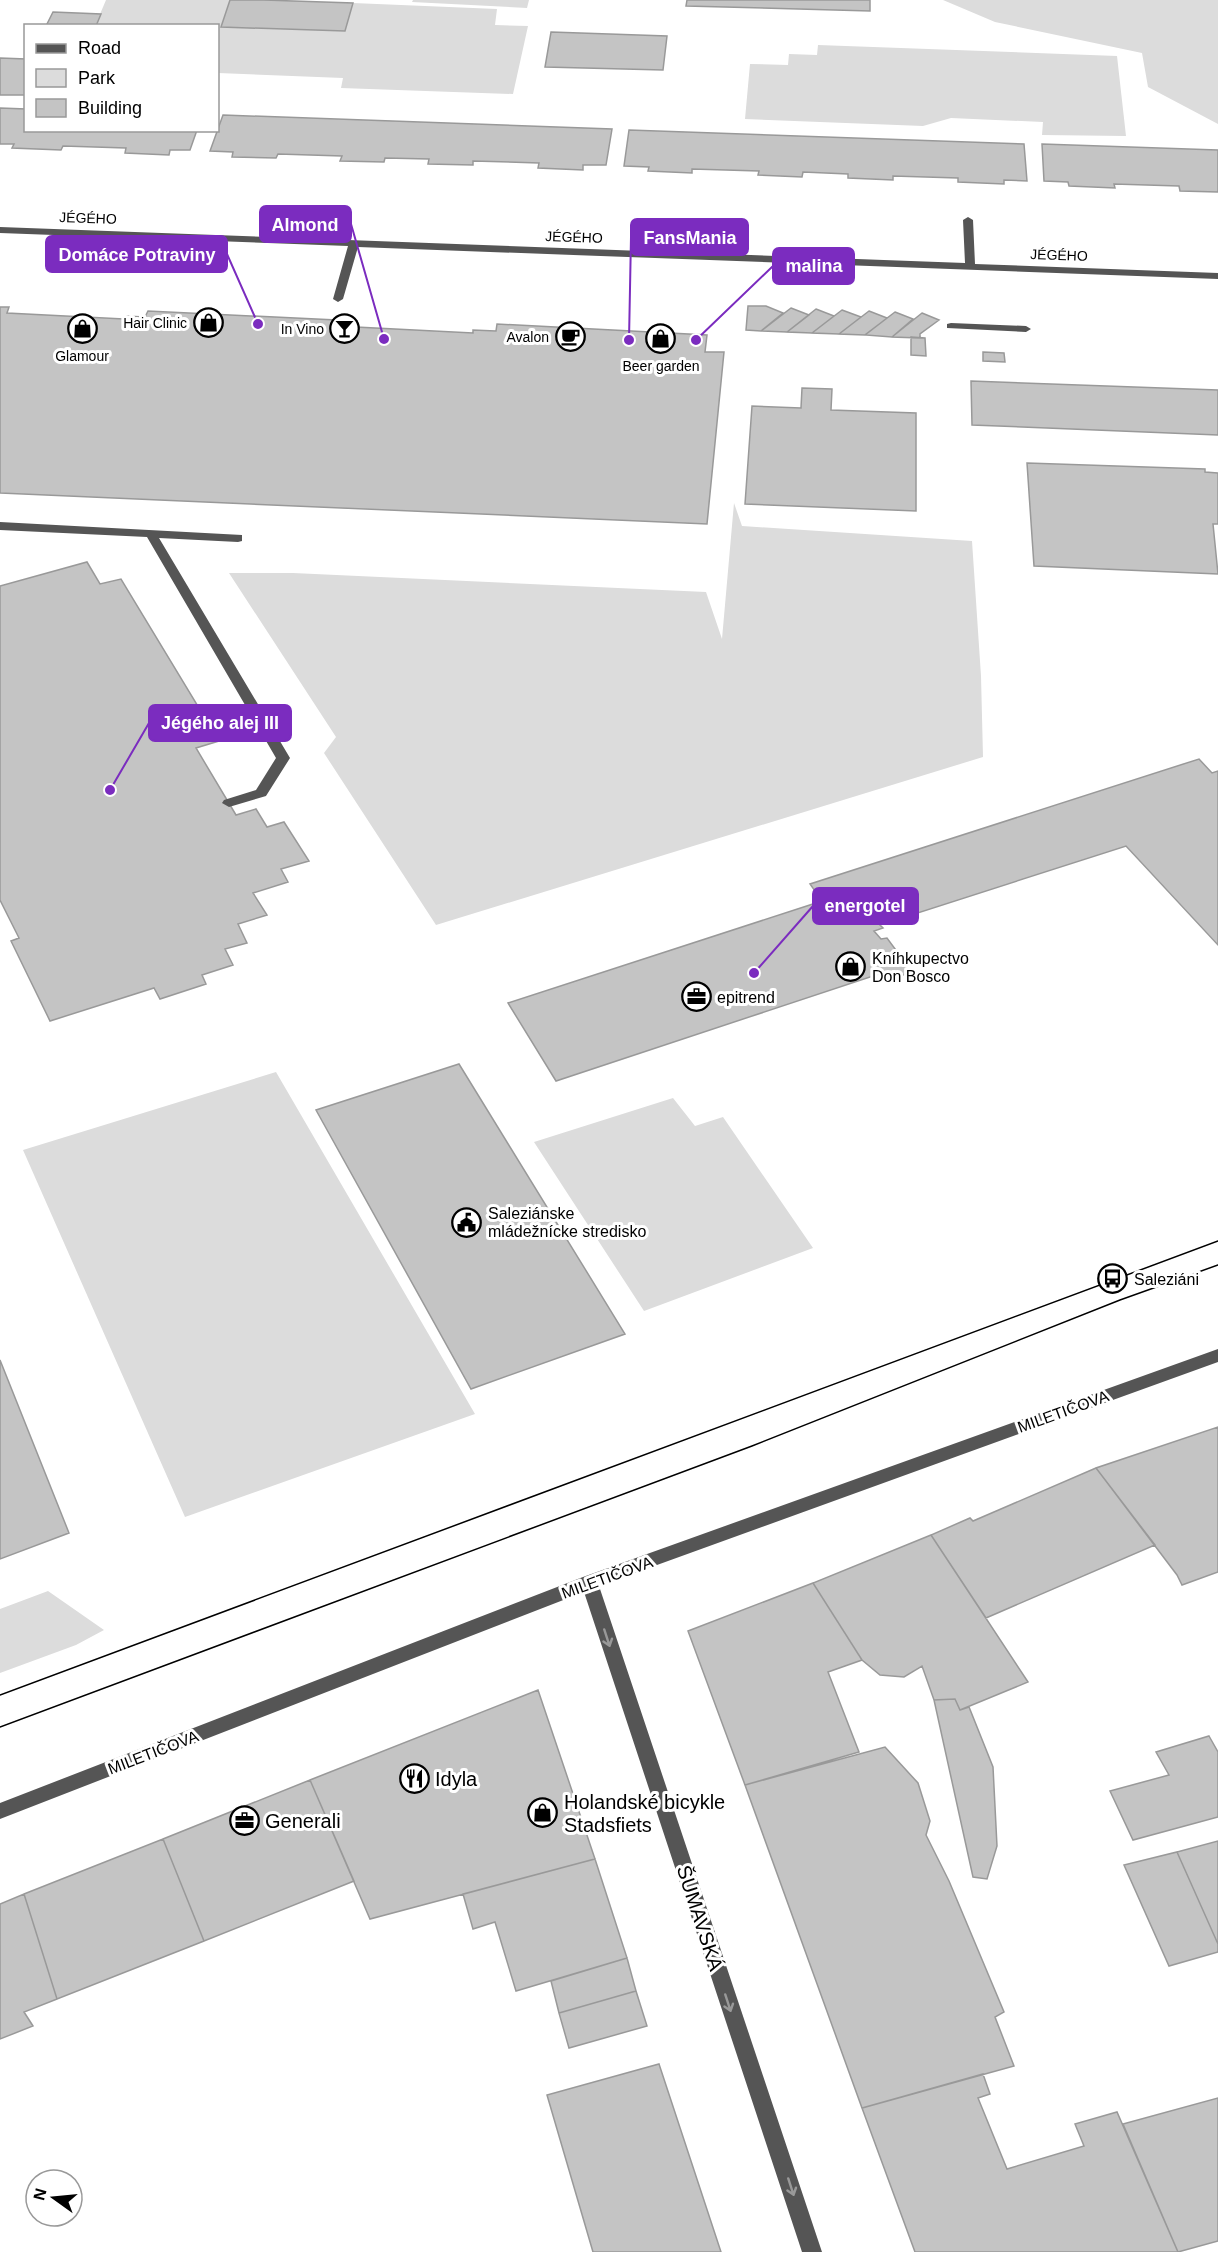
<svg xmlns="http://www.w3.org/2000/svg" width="1218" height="2252" viewBox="0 0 1218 2252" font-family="Helvetica,sans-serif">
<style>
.green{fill:#dcdcdc}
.building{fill:#c4c4c4;stroke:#999;stroke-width:1.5}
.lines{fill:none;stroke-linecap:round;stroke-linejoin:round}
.minor{fill:#555;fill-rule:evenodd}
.tram{stroke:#000;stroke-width:1.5}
.oneway{stroke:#999}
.labels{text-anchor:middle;stroke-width:6;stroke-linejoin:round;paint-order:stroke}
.far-street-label{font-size:14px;fill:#000;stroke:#fff}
.far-poi-label{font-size:14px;fill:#000;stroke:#fff;text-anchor:end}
.poi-label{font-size:16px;fill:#000;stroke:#fff;text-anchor:start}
.street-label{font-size:16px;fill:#000;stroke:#fff}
.near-poi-label{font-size:20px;fill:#000;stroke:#fff;text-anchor:start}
.near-street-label{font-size:20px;fill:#000;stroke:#fff}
.leader{fill:none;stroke:#7b2cbf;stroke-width:2}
.callout-dot{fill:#7b2cbf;stroke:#fff;stroke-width:2}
.callout{fill:#7b2cbf;stroke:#7b2cbf;stroke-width:2}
.callout-label{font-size:18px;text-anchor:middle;font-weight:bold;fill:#fff}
</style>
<rect width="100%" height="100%" fill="#fff"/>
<path class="green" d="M106 0H230L221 27 345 31 353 3 497 9 495 25 528 26 513 94 341 88 343 78 218 73V26H95Z
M413 0H529L527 8 412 2Z
M943 0H1218V124L1148 87 1142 53 995 22Z
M818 45 1117 56 1126 136 1042 135 1043 122 951 118 923 126 745 119 750 64 788 65 789 54 817 55Z
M734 503 742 526 972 541 981 676 983 757 436 925 324 753 336 737 229 573H293L706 592 722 639Z
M276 1072 475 1414 185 1517 23 1150Z
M673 1098 695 1126 723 1117 813 1248 644 1311 534 1142Z
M48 1591 104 1630 76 1645 0 1673V1609Z"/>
<path class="building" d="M230 0H264L353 3 345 31 221 27Z
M687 0H870V11L686 6Z
M53 12 101 14 96 26H46Z
M551 32 667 36 663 70 545 67Z
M0 58 26 59V95H0Z
M0 108 26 109V130H197L190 150H170L169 155 125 153 126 148 63 146 61 150 12 148 14 144H0Z
M223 115 612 129 606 165H583V170L538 168 539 163 473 161V165L428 164 429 159 385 158 384 162 340 161 342 156 278 154 276 158 232 157 233 152 210 151Z
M629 130 1024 144 1027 181 1004 180V184L958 182V178L893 176V180L848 178V174L803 172 802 177 758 175 759 171 692 169V173L648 171 649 167 624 166Z
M1042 144 1218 150V192L1180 191 1179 186 1114 184 1115 188 1069 186 1068 182 1044 181Z
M748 306H766L783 313 761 331 746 330Z
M0 307H9L7 313 124 319 125 316 145 317 148 311 357 321 356 327 473 333V330L496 331 497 324 707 335 705 352H724L707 524 0 493Z
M791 308 809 315 787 332 761 331Z
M816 309 834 316 812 333 787 332Z
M842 310 861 317 839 334 812 333Z
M869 311 887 318 865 335 839 334Z
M895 312 913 319 892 337 865 335Z
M922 313 939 320 920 334V338L892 337Z
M911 337 925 338 926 356 911 355Z
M983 352 1004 353 1005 362 983 361Z
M971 381 1218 390V435L972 425Z
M802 388 832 389 831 410 916 413V511L745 504 752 406 801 408Z
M1027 463 1205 469V472L1218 473V524H1213L1218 574 1034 566Z
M87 562 100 584 121 579 219 741 196 748 236 815 256 809 267 827 284 822 309 861 281 869 288 882 253 893 267 915 238 924 247 943 225 949 233 965 202 975 206 984 160 999 154 988 50 1021 11 941 19 938 0 900V586Z
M1199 759 1212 773 1218 771V945L1126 846 880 925 883 928 874 931 881 939 887 938 907 965 908 971 902 976 893 977 882 973 556 1081 508 1003 822 901 810 884Z
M459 1064 625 1334 471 1389 316 1110Z
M0 1360 69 1533 0 1559Z
M1218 1427V1572L1182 1585 1177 1575 1096 1468Z
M1096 1468 1155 1545 986 1618 931 1535 970 1518 973 1521Z
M931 1535 1028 1682 960 1710 955 1699 934 1700 922 1666 904 1677 880 1675 862 1660 813 1583Z
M813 1583 862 1660 828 1672 859 1752 745 1785 688 1631Z
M538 1690 595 1859 370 1919 310 1780Z
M955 1699 960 1710 969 1707 993 1767 997 1846 987 1879 973 1877 934 1700Z
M1209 1736 1218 1752V1817L1133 1840 1110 1791 1169 1775 1156 1752Z
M885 1747 918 1783 930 1821 926 1835 949 1881 1004 2012 995 2017 1014 2066 862 2108 745 1785Z
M310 1780 354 1881 204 1941 163 1839Z
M163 1839 204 1941 57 1999 24 1894Z
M1218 1841V1944L1177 1852Z
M1177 1852 1218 1944V1952L1169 1966 1124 1865Z
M595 1859 627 1958 516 1991 495 1922 473 1929 463 1894Z
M24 1894 57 1999 24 2012 33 2026 0 2039V1904Z
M627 1958 636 1991 559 2013 551 1981Z
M636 1991 647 2026 569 2048 559 2013Z
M659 2064 721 2252H593L547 2095Z
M983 2074 990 2094 978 2098 1007 2169 1084 2146 1075 2124 1117 2112 1178 2252H915L862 2108Z
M1218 2098V2241L1178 2252 1123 2124Z"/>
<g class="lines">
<path class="minor" d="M968 217 973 220 975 264 1218 273V279L358 247 343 299 338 302 333 299 348 246 0 233V227L965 263 963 220Z
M951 323 1026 326 1031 329 1026 332 947 328V324Z
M0 522 242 535V541L238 542 159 538 290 758 266 796 229 807 222 803 224 800 256 790 276 758 147 537 0 530Z
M1218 1349V1362L599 1586 822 2252H802L584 1592 0 1819V1803L583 1577Z"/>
<path class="tram" d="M0 1695 1218 1241
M0 1727 752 1446 1120 1300 1218 1265"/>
</g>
<defs><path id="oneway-shaft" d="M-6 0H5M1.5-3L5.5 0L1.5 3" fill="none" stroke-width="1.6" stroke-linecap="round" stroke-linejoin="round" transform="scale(1.5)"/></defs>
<g class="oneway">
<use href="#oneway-shaft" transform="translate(607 1638) rotate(72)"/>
<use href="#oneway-shaft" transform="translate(728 2003) rotate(72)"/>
<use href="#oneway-shaft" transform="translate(791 2187) rotate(72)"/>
</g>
<defs>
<symbol id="shop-ring" viewBox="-11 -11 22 22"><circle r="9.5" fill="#fff" stroke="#000" stroke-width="1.5"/><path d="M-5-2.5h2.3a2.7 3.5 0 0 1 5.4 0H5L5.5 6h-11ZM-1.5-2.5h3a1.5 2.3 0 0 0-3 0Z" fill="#000"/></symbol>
<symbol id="bar-ring" viewBox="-11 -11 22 22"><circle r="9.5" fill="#fff" stroke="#000" stroke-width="1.5"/><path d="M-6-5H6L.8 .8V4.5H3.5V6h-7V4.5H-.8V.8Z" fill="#000"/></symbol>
<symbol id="cafe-ring" viewBox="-11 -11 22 22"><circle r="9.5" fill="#fff" stroke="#000" stroke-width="1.5"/><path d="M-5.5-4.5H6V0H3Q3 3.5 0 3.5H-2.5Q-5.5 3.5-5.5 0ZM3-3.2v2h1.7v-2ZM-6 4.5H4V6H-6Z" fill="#000"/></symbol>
<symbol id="office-ring" viewBox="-11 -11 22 22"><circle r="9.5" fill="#fff" stroke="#000" stroke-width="1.5"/><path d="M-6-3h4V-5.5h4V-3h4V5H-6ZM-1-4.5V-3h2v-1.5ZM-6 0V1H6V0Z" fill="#000"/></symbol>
<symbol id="civic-ring" viewBox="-11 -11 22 22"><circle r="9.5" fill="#fff" stroke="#000" stroke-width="1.5"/><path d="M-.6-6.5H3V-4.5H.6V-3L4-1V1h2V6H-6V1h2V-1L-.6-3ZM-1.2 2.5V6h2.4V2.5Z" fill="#000"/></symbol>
<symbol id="bus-ring" viewBox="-11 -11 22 22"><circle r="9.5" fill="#fff" stroke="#000" stroke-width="1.5"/><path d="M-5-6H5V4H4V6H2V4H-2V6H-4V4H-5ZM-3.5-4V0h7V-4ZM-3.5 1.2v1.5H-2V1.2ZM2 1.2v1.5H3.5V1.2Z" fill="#000"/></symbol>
<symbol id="restaurant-ring" viewBox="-11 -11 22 22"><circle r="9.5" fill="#fff" stroke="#000" stroke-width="1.5"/><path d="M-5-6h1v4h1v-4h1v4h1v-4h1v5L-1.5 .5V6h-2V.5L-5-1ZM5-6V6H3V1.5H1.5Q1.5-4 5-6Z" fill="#000"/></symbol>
</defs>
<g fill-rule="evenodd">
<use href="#shop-ring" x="192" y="306" width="33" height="33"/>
<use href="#shop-ring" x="66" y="312" width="33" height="33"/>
<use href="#bar-ring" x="328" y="312" width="33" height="33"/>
<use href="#cafe-ring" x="554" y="320" width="33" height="33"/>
<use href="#shop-ring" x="644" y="322" width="33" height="33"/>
<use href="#shop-ring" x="834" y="950" width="33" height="33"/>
<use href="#office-ring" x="680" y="980" width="33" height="33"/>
<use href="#civic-ring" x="450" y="1206" width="33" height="33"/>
<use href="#bus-ring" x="1096" y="1262" width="33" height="33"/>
<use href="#restaurant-ring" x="398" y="1762" width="33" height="33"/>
<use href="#shop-ring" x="526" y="1796" width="33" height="33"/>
<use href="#office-ring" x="228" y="1804" width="33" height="33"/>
</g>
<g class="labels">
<g class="far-street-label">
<text transform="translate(88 218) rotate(2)" y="5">JÉGÉHO</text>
<text transform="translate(574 237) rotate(2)" y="5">JÉGÉHO</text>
<text transform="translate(1059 255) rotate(2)" y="5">JÉGÉHO</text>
</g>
<g class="far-poi-label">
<text x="187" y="328">Hair Clinic</text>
<text x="324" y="334">In Vino</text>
<text x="549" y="342">Avalon</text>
<text x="82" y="361" text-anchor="middle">Glamour</text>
<text x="661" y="371" text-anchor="middle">Beer garden</text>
</g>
<g class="poi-label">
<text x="872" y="964">Kníhkupectvo<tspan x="872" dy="18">Don Bosco</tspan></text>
<text x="717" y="1003">epitrend</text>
<text x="488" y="1219">Saleziánske<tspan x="488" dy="18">mládežnícke stredisko</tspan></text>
<text x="1134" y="1285">Saleziáni</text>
</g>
<g class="street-label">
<text transform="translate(1063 1411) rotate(-20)" y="6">MILETIČOVA</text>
<text transform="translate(607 1577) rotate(-20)" y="6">MILETIČOVA</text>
<text transform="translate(153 1752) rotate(-21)" y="6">MILETIČOVA</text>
</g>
<g class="near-poi-label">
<text x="435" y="1786">Idyla</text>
<text x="564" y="1809">Holandské bicykle<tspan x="564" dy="23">Stadsfiets</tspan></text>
<text x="265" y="1828">Generali</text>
</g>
<g class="near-street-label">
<text transform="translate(700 1918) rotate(72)" y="7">ŠUMAVSKÁ</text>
</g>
</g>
<path class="leader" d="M384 339L351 224M629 340L631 237M258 324L227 254M696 340L773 266M110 790L149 723M754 973L813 906"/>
<g class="callout-dot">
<circle cx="384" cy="339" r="6"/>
<circle cx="629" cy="340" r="6"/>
<circle cx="258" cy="324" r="6"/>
<circle cx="696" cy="340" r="6"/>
<circle cx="110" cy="790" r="6"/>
<circle cx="754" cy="973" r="6"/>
</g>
<g class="callout">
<rect x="260" y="206" width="91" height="36" rx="6"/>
<rect x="631" y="219" width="117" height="36" rx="6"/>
<rect x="46" y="236" width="181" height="36" rx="6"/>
<rect x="773" y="248" width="81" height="36" rx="6"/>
<rect x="149" y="705" width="142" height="36" rx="6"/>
<rect x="813" y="888" width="105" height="36" rx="6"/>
</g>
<g class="callout-label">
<text x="305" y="231">Almond</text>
<text x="690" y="244">FansMania</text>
<text x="137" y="261">Domáce Potraviny</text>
<text x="814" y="272">malina</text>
<text x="220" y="729">Jégého alej III</text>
<text x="865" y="912">energotel</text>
</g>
<rect x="24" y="24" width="195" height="108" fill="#ffffff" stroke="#999999" stroke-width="1.5"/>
<rect x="36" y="44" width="30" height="9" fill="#555555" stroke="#999999" stroke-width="1.5"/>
<text x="78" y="54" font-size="18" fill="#000000">Road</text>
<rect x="36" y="69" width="30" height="18" fill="#dcdcdc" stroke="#999999" stroke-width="1.5"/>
<text x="78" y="84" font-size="18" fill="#000000">Park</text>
<rect x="36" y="99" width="30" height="18" fill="#c4c4c4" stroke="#999999" stroke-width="1.5"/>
<text x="78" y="114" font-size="18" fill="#000000">Building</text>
<g transform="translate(54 2198) rotate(285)"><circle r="28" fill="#ffffff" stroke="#999999" stroke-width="1.5"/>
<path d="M0-4.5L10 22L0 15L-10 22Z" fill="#000000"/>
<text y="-9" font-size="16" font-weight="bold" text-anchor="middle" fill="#000000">N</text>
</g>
</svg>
